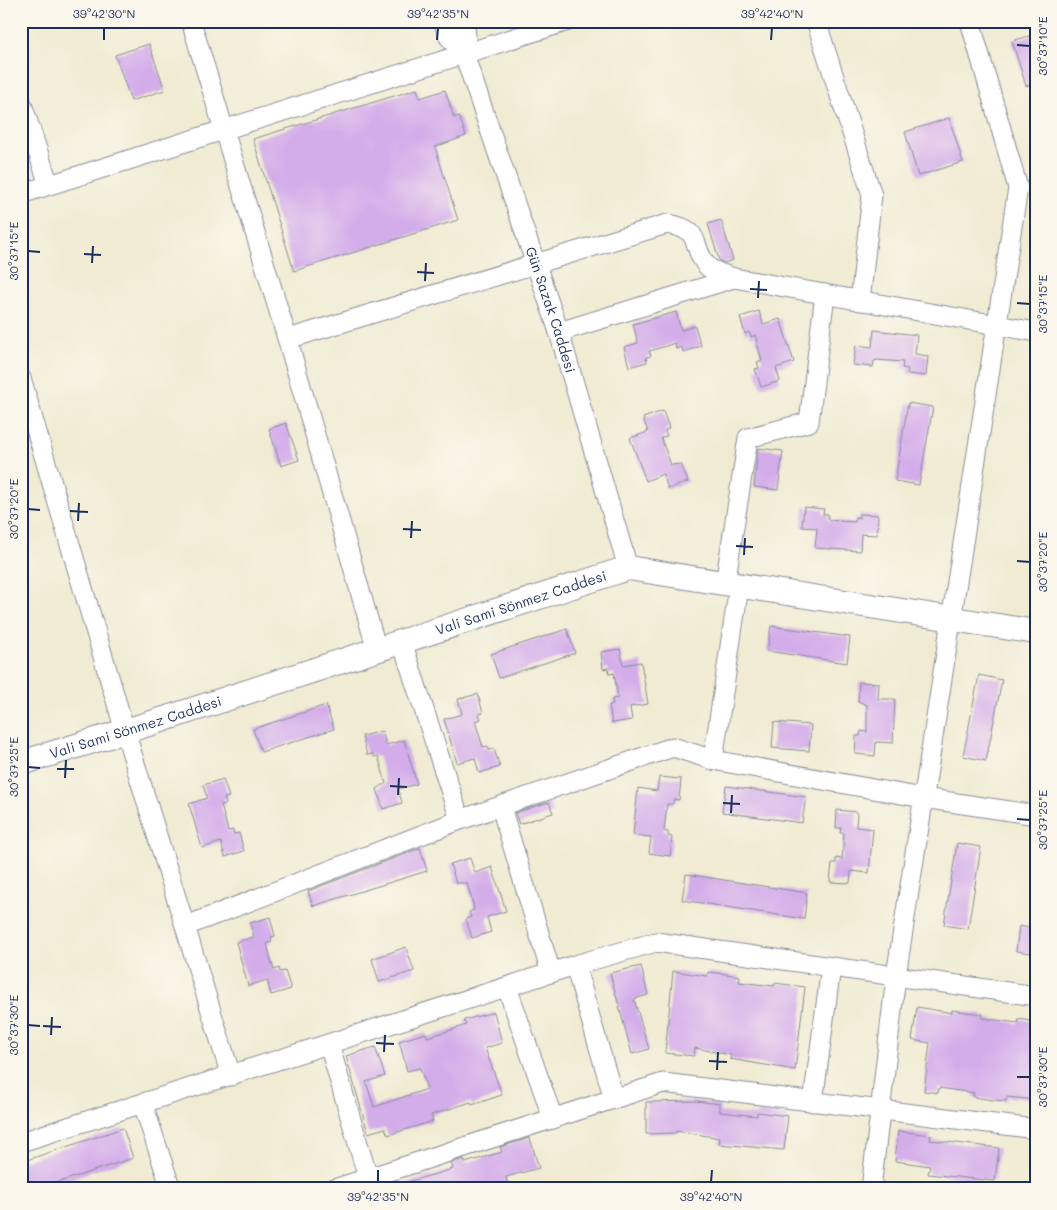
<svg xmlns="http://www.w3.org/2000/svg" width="1057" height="1210" viewBox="0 0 1057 1210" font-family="Mali,sans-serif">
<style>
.building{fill:#d3acea}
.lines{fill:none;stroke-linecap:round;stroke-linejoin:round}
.minor-casing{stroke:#868d98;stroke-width:21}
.major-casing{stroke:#868d98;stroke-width:26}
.minor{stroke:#fff;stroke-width:19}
.major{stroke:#fff;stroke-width:24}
.ticks{fill:none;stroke:#1b2f5e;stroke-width:2}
.labels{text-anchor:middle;stroke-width:4;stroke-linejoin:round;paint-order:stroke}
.street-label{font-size:14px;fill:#1b2f5e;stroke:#fbf7ec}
.neatline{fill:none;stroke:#1b2f5e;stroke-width:2}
.ticks-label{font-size:12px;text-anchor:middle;fill:#1b2f5e}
</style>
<rect width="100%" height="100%" fill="#fbf7ec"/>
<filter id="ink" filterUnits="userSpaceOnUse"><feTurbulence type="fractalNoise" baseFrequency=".02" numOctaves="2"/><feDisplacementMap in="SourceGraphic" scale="10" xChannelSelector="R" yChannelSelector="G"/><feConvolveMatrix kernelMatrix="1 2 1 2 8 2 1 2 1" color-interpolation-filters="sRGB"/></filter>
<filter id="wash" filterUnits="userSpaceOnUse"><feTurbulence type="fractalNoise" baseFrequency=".0096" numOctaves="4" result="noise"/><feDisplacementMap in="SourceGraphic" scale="20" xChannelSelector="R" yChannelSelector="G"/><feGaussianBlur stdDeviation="1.12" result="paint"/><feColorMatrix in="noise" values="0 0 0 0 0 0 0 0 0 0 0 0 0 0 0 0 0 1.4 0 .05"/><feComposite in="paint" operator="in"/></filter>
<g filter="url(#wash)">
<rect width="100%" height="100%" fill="#f0ebd2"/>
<g id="blocks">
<path class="building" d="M1036 34V83L1026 86 1012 41Z
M149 44 165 90 131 101 115 55Z
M417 89 420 98 445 90 454 118 459 116 466 136 435 147 458 220 294 271 253 139Z
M949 118 963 162 918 176 905 132Z
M721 220 733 260 724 263 719 260 708 224Z
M759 311 763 324 780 319 794 362 776 368 780 381 761 387 755 369 759 368 757 362 762 361 755 335 751 337 749 332 745 334 740 317Z
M676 312 681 330 695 326 701 346 683 352 682 347 676 349 675 343 663 347 649 351 651 356 646 357 647 362 629 367 624 347 638 343 633 324Z
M874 330 917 335 915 354 928 356 926 376 907 374 908 369 902 368 903 362 877 360 874 361 873 367 853 365 856 345 872 347Z
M908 403 933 407 919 485 895 481Z
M663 411 669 428 665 430 667 436 661 438 671 465 681 464 688 482 668 489 663 474 646 481 630 438 648 432 643 418Z
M286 423 299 460 281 466 269 429Z
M758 448 783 451 778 490 754 487Z
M804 507 824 509 823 514H828V520L855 522V517L859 518V514L878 515 877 535 861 534 860 551 815 548 817 528 802 527Z
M771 626 850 637 847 663 767 651Z
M567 629 575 653 499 678 491 654Z
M620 649 623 665 641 662 648 704 630 707 632 720 612 723 609 705 613 704 612 699 618 698 614 673 609 674 608 668 603 669 601 652Z
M979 675 1002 680 986 761 963 756Z
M859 682 879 683 878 699H895L893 743 876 742 875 756 855 754 856 736H860L861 731 867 732V705L858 701Z
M478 694 483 713 479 714 481 719 475 721 483 747 488 746 489 750 494 749 500 767 479 773 475 758 457 763 444 719 462 714 458 699Z
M326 705 334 729 261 752 253 729Z
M774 722 811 725 809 751 772 748Z
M382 731 386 745 404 740 417 784 398 789 402 803 383 809 377 789 386 783 378 756 374 757 373 754 367 755 362 736Z
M659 777 681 779 679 800 674 799 673 804H667L664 831 668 832V836L672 837 670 856 649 853 651 837 633 835 638 788 657 791Z
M223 779 229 797 224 798 226 804 221 805 228 831 233 830 234 834 239 833 244 851 225 857 221 842 202 848 189 804 207 798 203 785Z
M726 786 806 797 802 823 722 812Z
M549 802 553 813 519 824 515 813Z
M837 810 857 812 856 827 873 829 869 873 851 871 850 883 830 882 832 863H836V858L842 859 844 833H840L841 828H836Z
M957 843 981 847 968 929 944 925Z
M420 848 427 871 313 906 308 891Z
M470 858 475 873 492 867 506 911 487 917 491 932 472 938 466 919 471 917 469 912 474 910 473 904 467 883H456L450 864Z
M686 874 807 893 804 919 682 900Z
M270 917 275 936 271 937 272 942 267 943 270 956 274 970 279 968 280 972 285 971 291 989 271 995 267 980 248 986 236 942 254 937 250 923Z
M1019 926 1036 929V954L1016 951Z
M406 947 414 971 379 982 372 959Z
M641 966 648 995 634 999 649 1049 632 1054 610 973Z
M673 971 707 976 708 972 726 974 740 976 739 982 774 986 775 983 805 987 795 1070 730 1059 731 1055 695 1048 694 1056 665 1053Z
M917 1007 952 1013V1010L966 1012 983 1014 982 1018 1018 1023 1019 1019 1036 1022V1100L1007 1097 1006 1101 993 1100 973 1097 974 1093 939 1088 938 1093 924 1091 930 1043 912 1040Z
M494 1012 502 1043 485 1048 502 1095 472 1105 471 1102 431 1115 433 1121 388 1135 385 1128 368 1133 346 1056 375 1047 385 1076 366 1082 374 1107 427 1089 420 1068 407 1071 399 1041 426 1033 427 1037 445 1032 466 1025 464 1020Z
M696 1101 720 1104V1112L757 1116V1112L788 1116 784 1150 719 1144 720 1138 676 1131V1133L646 1134V1102Z
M123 1128 133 1158 38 1189H21V1162Z
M898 1131 931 1135 930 1140 999 1148 995 1181 928 1174 930 1166 895 1161Z
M530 1138 539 1168 506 1177 508 1185 496 1189H398L397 1185 453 1169 451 1163 464 1159 465 1163 502 1152 500 1147Z"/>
</g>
</g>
<g filter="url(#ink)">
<use href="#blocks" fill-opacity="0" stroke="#868d98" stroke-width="1"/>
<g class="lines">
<defs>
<g id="minor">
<path d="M191 21 290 348 377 650"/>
<path id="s1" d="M443 21 449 37 464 54 559 332 628 568"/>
<path d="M816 21 872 195 860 301"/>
<path d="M464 54 466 35 464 21"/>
<path d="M21 101 49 185"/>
<path d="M21 194 568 21"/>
<path d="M559 332 734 278 1036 332"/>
<path d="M288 339 667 224C706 230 689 247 708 267 714 272 726 275 734 278"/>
<path d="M21 378 125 731 231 1076"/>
<path d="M725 584 748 438 809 422 825 294"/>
<path d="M402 642 460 820"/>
<path d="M713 760 739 586"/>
<path d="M501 807 551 973"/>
<path d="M186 926 460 820 673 747 713 760 923 798 1036 815"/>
<path d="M575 965 614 1099"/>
<path d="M507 987 553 1119"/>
<path d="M329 1044 368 1178"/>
<path d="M813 1102 831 967"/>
<path d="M143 1104 171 1189"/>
<path d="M21 1142 575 965 656 942 1036 996"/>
<path d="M334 1189 663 1083 1036 1129"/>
<path d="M871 1189 896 976 1018 188 970 21"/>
</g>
<g id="major">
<path id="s2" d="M21 763 158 721 628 568 1036 632"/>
</g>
</defs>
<use href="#minor" class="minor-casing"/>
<use href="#major" class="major-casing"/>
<use href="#minor" class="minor"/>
<use href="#major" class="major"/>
</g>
</g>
<path class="ticks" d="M104 40V28M437 40 438 28M771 40 772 28M1017 45 1030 46M28 251 40 252M84 254 101 255M92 263 93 246M417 272 434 273M425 281 426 263M750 289 767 290M758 298 759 281M1017 303 1030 304M28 509 40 510M70 511 88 512M78 521 79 503M403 529 421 530M411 538 412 521M736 546 753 547M744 555 745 538M1017 561 1030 562M28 767 40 768M57 769H74M65 778 66 760M390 786 407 787M398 795 399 778M723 803 740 804M731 813 732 795M1017 819 1030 820M28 1025 40 1026M43 1026 61 1027M51 1035 52 1017M376 1043 394 1044M384 1052 385 1035M709 1061 727 1062M717 1070 718 1052M1017 1077H1030M378 1182V1170M711 1182 712 1170"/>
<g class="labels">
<g class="street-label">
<text dy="5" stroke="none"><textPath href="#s1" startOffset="310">Gün Sazak Caddesi</textPath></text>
<text dy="5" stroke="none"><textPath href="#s2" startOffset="525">Vali Sami Sönmez Caddesi</textPath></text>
<text dy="5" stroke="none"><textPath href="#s2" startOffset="120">Vali Sami Sönmez Caddesi</textPath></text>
</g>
</g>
<rect width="1057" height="1210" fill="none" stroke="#fbf7ec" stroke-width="55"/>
<rect x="28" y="28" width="1002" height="1154" class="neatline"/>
<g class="ticks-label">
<text x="104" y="18">39°42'30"N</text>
<text x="438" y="18">39°42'35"N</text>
<text x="772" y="18">39°42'40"N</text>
<text transform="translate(1043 46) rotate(-90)" y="4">30°37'10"E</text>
<text transform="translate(14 251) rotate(-90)" y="4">30°37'15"E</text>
<text transform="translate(1043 304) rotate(-90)" y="4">30°37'15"E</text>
<text transform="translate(14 509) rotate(-90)" y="4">30°37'20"E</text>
<text transform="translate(1043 562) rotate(-90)" y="4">30°37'20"E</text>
<text transform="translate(14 767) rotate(-90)" y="4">30°37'25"E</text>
<text transform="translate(1043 820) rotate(-90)" y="4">30°37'25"E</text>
<text transform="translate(14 1025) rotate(-90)" y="4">30°37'30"E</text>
<text transform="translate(1043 1077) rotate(-90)" y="4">30°37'30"E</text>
<text x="378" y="1201">39°42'35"N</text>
<text x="711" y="1201">39°42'40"N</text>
</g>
</svg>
